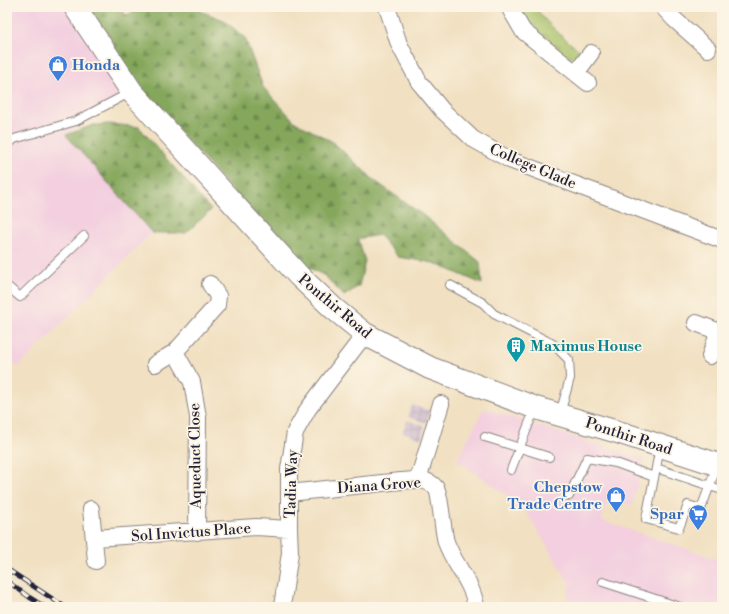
<svg xmlns="http://www.w3.org/2000/svg" width="729" height="614" viewBox="0 0 729 614" font-family="'Libre Bodoni',serif">
<style>
.built{fill:#f3cfdf}
.industrial{fill:url(#industrial-grid)}
.grass{fill:url(#grass-tufts);stroke:#647252}
.forest{fill:url(#forest-firs);stroke:#54644c}
.lines{fill:none;stroke-linecap:round;stroke-linejoin:round}
.service-casing{stroke:#8a817e;stroke-width:10}
.minor-casing{stroke:#8a817e;stroke-width:18}
.secondary-casing{stroke:#8a817e;stroke-width:24}
.service{stroke:#fff;stroke-width:8}
.minor{stroke:#fff;stroke-width:16}
.secondary{stroke:#fff;stroke-width:22}
.rail-casing{stroke:#22223b;stroke-width:4.5}
.rail{stroke:#fcf5e5;stroke-width:3;stroke-dasharray:9;stroke-linecap:butt}
.labels{text-anchor:middle;stroke-width:3.5;stroke-linejoin:round;paint-order:stroke}
.shop-label{font-size:15px;font-weight:bold;fill:#366cbe;stroke:#fcf5e5;text-anchor:end}
.street-label{font-size:15px;fill:#22223b;stroke:#fcf5e5}
.culture-label{font-size:15px;font-weight:bold;fill:#0d838f;stroke:#fcf5e5;text-anchor:start}
</style>
<defs>
<pattern id="industrial-grid" width="8" height="8" patternUnits="userSpaceOnUse"><rect width="8" height="8" fill="#cfbdce"/><path d="M0 4h8M4 0v8" fill="none" stroke="#b1a2b2"/></pattern>
<pattern id="grass-tufts" width="24" height="20" patternUnits="userSpaceOnUse"><rect width="24" height="20" fill="#a7c168"/><path d="M3 7l-1-3M5 7V3M7 7l1-3M15 17l-1-3M17 17v-4M19 17l1-3" fill="none" stroke="#889c57"/></pattern>
<pattern id="forest-firs" width="22" height="20" patternUnits="userSpaceOnUse"><rect width="22" height="20" fill="#85a75c"/><path d="M5 1l3.5 6h-7zM16 11l3.5 6h-7z" fill="#6c884d"/></pattern>
</defs>
<rect width="100%" height="100%" fill="#fcf5e5"/>
<filter id="ink" filterUnits="userSpaceOnUse"><feTurbulence type="fractalNoise" baseFrequency=".025" numOctaves="2"/><feDisplacementMap in="SourceGraphic" scale="8" xChannelSelector="R" yChannelSelector="G"/><feConvolveMatrix kernelMatrix="1 2 1 2 8 2 1 2 1" color-interpolation-filters="sRGB"/></filter>
<filter id="wash" filterUnits="userSpaceOnUse"><feTurbulence type="fractalNoise" baseFrequency=".012" numOctaves="4" result="noise"/><feDisplacementMap in="SourceGraphic" scale="16" xChannelSelector="R" yChannelSelector="G"/><feGaussianBlur stdDeviation="0.9" result="paint"/><feColorMatrix in="noise" values="0 0 0 0 0 0 0 0 0 0 0 0 0 0 0 0 0 1.4 0 .05"/><feComposite in="paint" operator="in"/></filter>
<g filter="url(#wash)">
<rect width="100%" height="100%" fill="#f1e0c1"/>
<path class="built" d="M7 7H75L132 92 66 135 152 233 18 367 7 357Z
M484 408 644 459 632 505 609 497 601 520 722 561V607H560V605H566L570 584 524 508 457 460Z"/>
<path class="industrial" d="M412 405 430 411 426 423 408 417Z
M407 420 425 426 421 439 403 432Z"/>
<path class="grass" d="M515 7H535C547 24 562 37 579 50L575 57 568 59 535 34Z"/>
<path class="forest" d="M85 7H120L126 15 147 7H195L198 10 224 20 245 38 263 87 295 122 333 142 375 181 424 216 480 262 482 284 434 263 398 257 379 235 358 239 365 261 359 286 344 296 325 276 296 261 137 85Z
M110 124 139 127 211 210 186 233H152L66 135 93 125Z"/>
</g>
<g filter="url(#ink)">
<g class="lines">
<defs>
<path id="service" d="M7 146 14 139 76 121 131 92
M450 285 483 303 494 314 553 344 569 360 570 378 560 414
M7 286 20 297 84 236
M485 437 549 457
M660 447 656 468 722 490
M656 468 646 519 679 528 688 505 701 509 717 466
M511 470 535 408
M569 496 587 458 616 463 654 477
M603 582 680 607"/>
<path id="minor" d="M387 7 399 44 419 82 442 110 473 139 510 160 722 240
M509 7 523 31 588 83
M663 7 674 19 708 49
M576 73 591 53
M696 323 722 333
M710 356 719 331
M155 364 175 352
M418 480 441 404
M289 493 401 481C413 480 427 477 436 488 440 493 443 532 446 542 454 565 473 583 476 607
M91 509 96 561
M197 532 198 417 192 382 175 352 217 305 218 296 210 284
M94 538 256 527 289 529
M282 607 290 553 289 529V469L295 432 308 409 365 334"/>
<path id="secondary" d="M75 7 132 92 299 276 333 308 365 334 430 368 536 408 621 433 722 466"/>
</defs>
<use href="#service" class="service-casing"/>
<use href="#minor" class="minor-casing"/>
<use href="#secondary" class="secondary-casing"/>
<use href="#service" class="service"/>
<use href="#minor" class="minor"/>
<use href="#secondary" class="secondary"/>
<defs>
<path id="rail" d="M7 569 65 607
M7 581 29 597 45 607"/>
</defs>
<use href="#rail" class="rail-casing"/>
<use href="#rail" class="rail"/>
</g>
</g>
<defs>
<symbol id="shop-pin" viewBox="-11 -11 22 30"><path d="M0 17L-7.5 6A9.5 9.5 0 1 1 7.5 6Z" fill="#3f7fe0" stroke="#fcf5e5"/><path d="M-5-2.5h2.3a2.7 3.5 0 0 1 5.4 0H5L5.5 6h-11ZM-1.5-2.5h3a1.5 2.3 0 0 0-3 0Z" fill="#fff"/></symbol>
<symbol id="building-pin" viewBox="-11 -11 22 30"><path d="M0 17L-7.5 6A9.5 9.5 0 1 1 7.5 6Z" fill="#0f9aa8" stroke="#fcf5e5"/><path d="M-4-6H4V6H1V3H-1V6H-4ZM-2.5-4.3h1.7v1.8h-1.7ZM.8-4.3h1.7v1.8H.8ZM-2.5-1h1.7V.8h-1.7ZM.8-1h1.7V.8H.8Z" fill="#fff"/></symbol>
<symbol id="supermarket-pin" viewBox="-11 -11 22 30"><path d="M0 17L-7.5 6A9.5 9.5 0 1 1 7.5 6Z" fill="#3f7fe0" stroke="#fcf5e5"/><path d="M-6-5.5h2.5l.6 2H6L4.5 2H-2.5L-4.4-4H-6ZM-1.5 3.2a1.3 1.3 0 1 0 .1 0ZM3 3.2a1.3 1.3 0 1 0 .1 0Z" fill="#fff"/></symbol>
</defs>
<g fill-rule="evenodd">
<use href="#shop-pin" x="47" y="54" width="22" height="30"/>
<use href="#building-pin" x="505" y="335" width="22" height="30"/>
<use href="#shop-pin" x="605" y="485" width="22" height="30"/>
<use href="#supermarket-pin" x="687" y="503" width="22" height="30"/>
</g>
<g class="labels">
<g class="shop-label">
<text x="72" y="70" text-anchor="start">Honda</text>
<text x="602" y="492">Chepstow<tspan x="602" dy="17">Trade Centre</tspan></text>
<text x="684" y="519">Spar</text>
</g>
<g class="street-label">
<text transform="translate(533 166) rotate(23)" y="5">College Glade</text>
<text transform="translate(335 306) rotate(40)" y="5">Ponthir Road</text>
<text transform="translate(629 436) rotate(18)" y="5">Ponthir Road</text>
<text transform="translate(195 456) rotate(-91)" y="5">Aqueduct Close</text>
<text transform="translate(291 484) rotate(-88)" y="5">Tadia Way</text>
<text transform="translate(379 485) rotate(-4)" y="5">Diana Grove</text>
<text transform="translate(191 532) rotate(-4)" y="5">Sol Invictus Place</text>
</g>
<g class="culture-label">
<text x="530" y="351">Maximus House</text>
</g>
</g>
<rect width="729" height="614" fill="none" stroke="#fcf5e5" stroke-width="24"/>
</svg>
